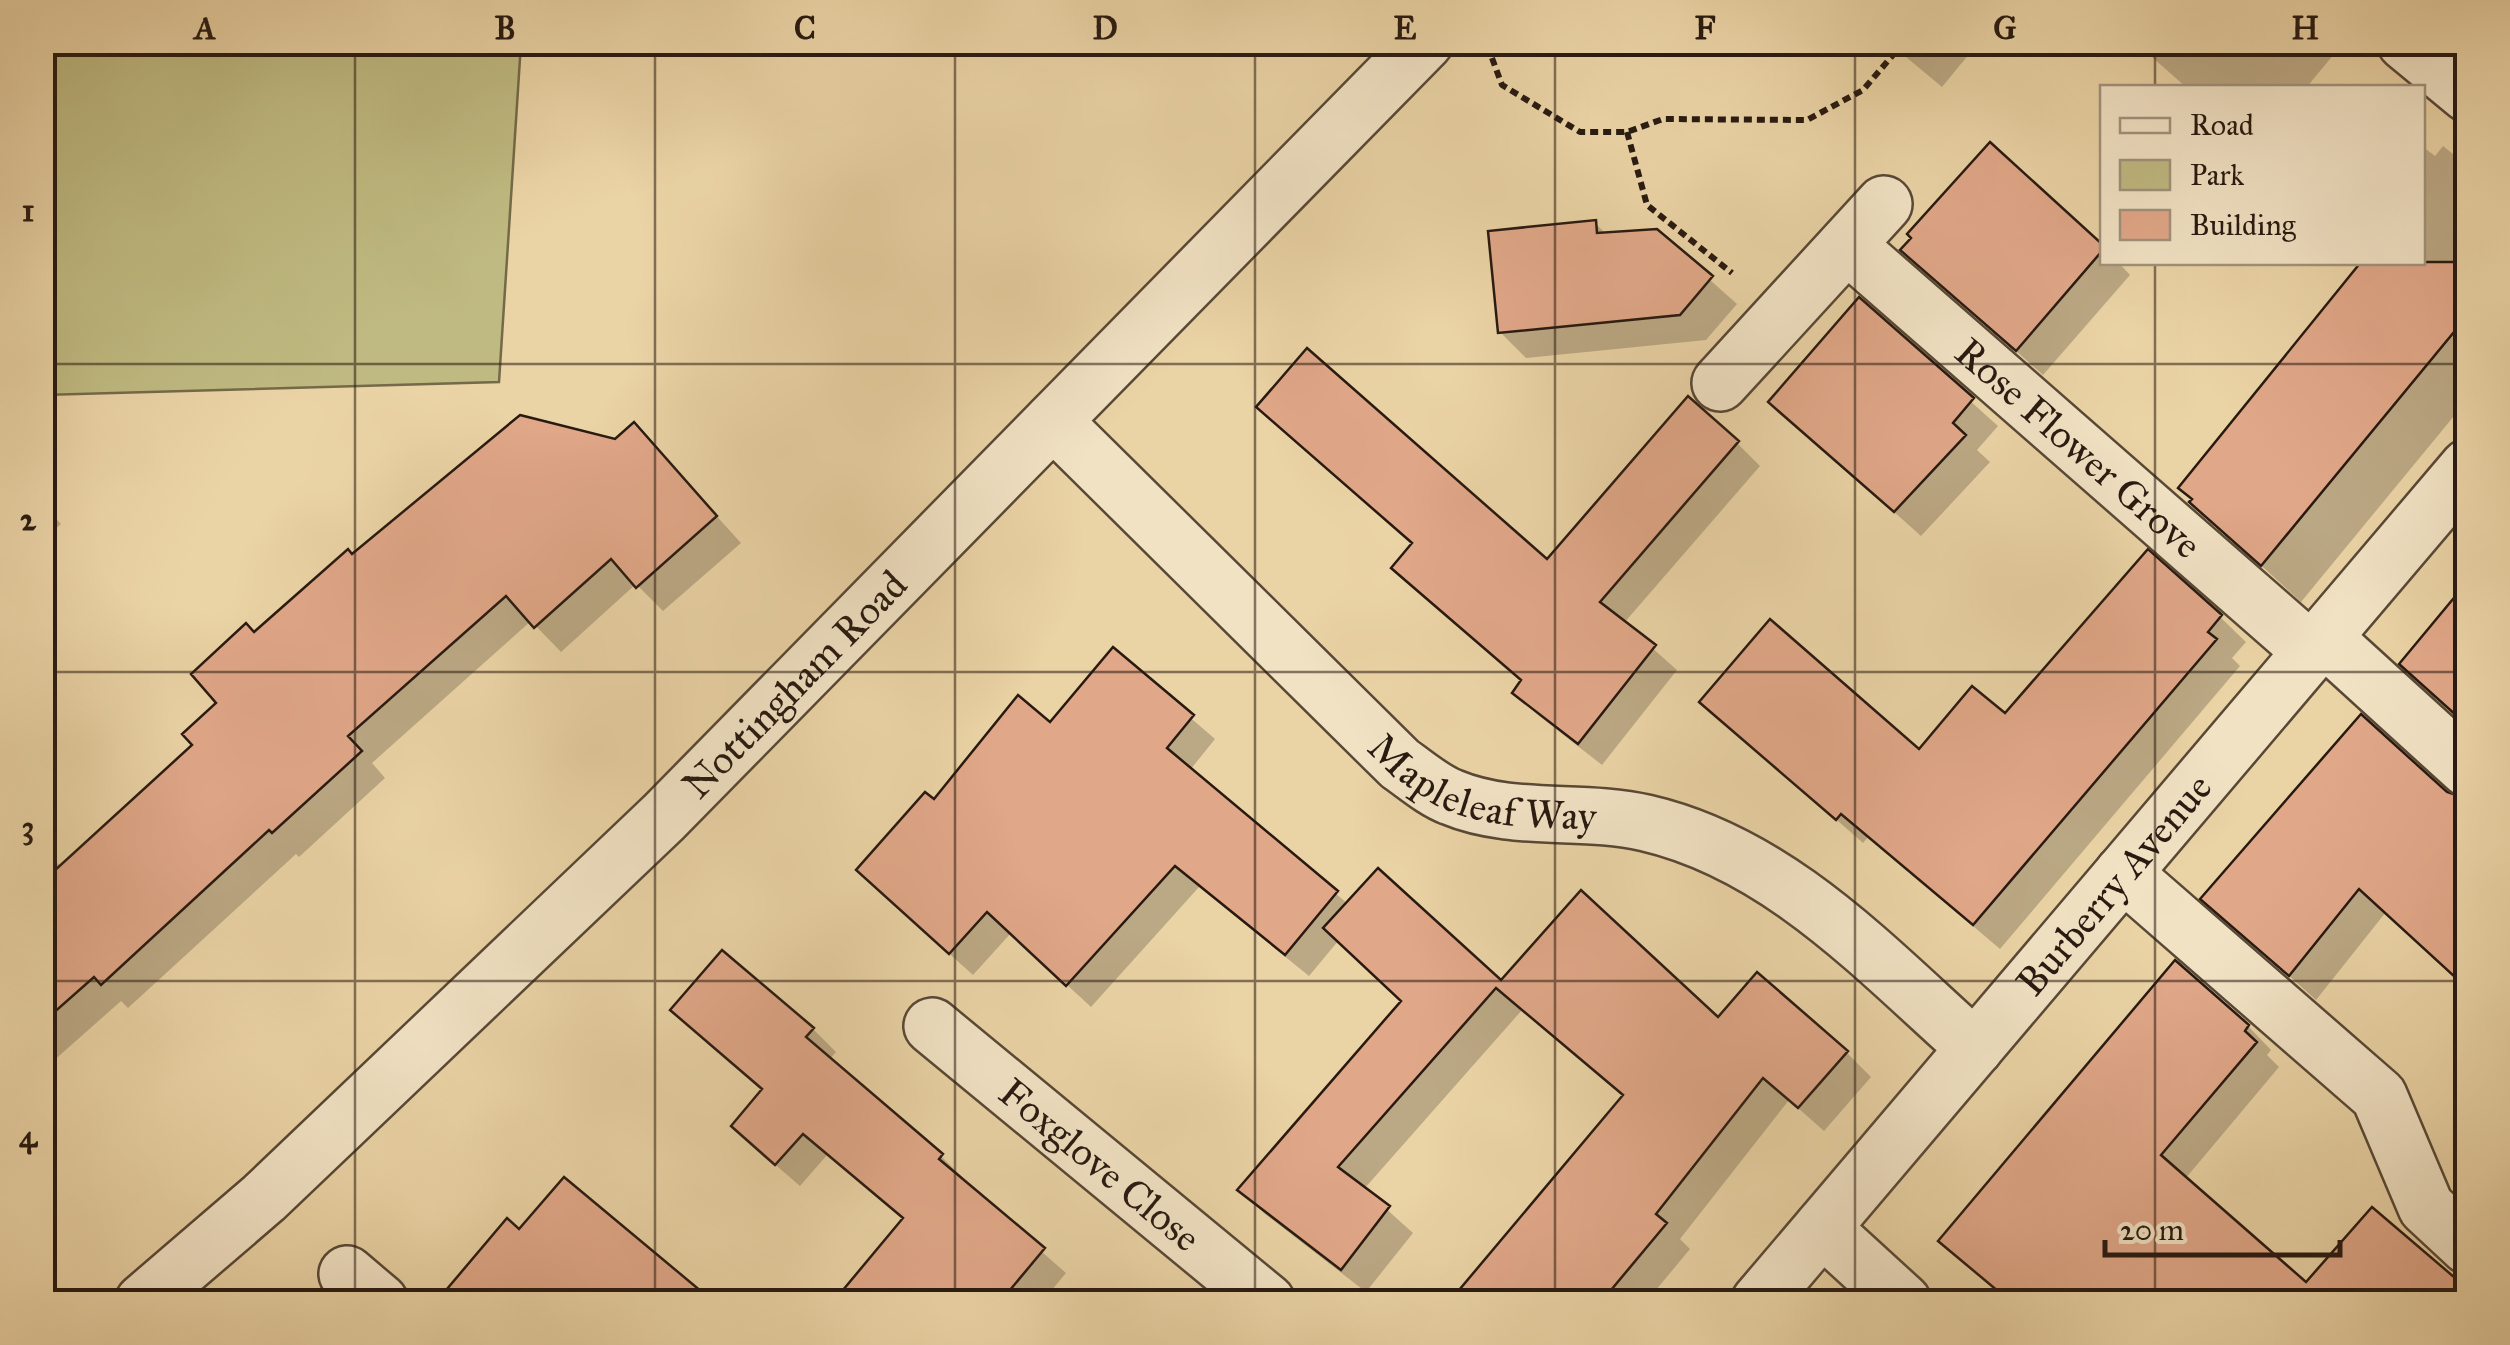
<svg xmlns="http://www.w3.org/2000/svg" width="2510" height="1345" viewBox="0 0 2510 1345" font-family="'IM FELL Great Primer',serif">
<style>
.green{fill:#bfba81;stroke:#746a49;stroke-width:2.5}
.shadow{fill:#0003}
.building{fill:#e0a788;stroke:#281a11;stroke-width:2.5}
.lines{fill:none;stroke-linecap:round;stroke-linejoin:round}
.minor-casing{stroke:#584836;stroke-width:60}
.path{stroke:#281a11;stroke-width:6;stroke-dasharray:8 5;stroke-linecap:butt}
.minor{stroke:#f1e2c4;stroke-width:55}
.grid{fill:none;stroke:#281a11;stroke-width:2.5;stroke-opacity:0.55}
.labels{text-anchor:middle;stroke-width:8;stroke-linejoin:round;paint-order:stroke}
.street-label{font-size:40px;fill:#281a11;stroke:#f1e2c4}
.neatline{fill:none;stroke:#281a11;stroke-width:4}
.grid-label{font-size:32px;text-anchor:middle;font-weight:bold;fill:#281a11}
</style>
<rect width="100%" height="100%" fill="#ead3a5"/>
<filter id="stains"><feTurbulence type="fractalNoise" baseFrequency=".002" numOctaves="4"/><feColorMatrix values="0 0 0 0 .2 0 0 0 0 .09 0 0 0 0 .02 0 0 0 .5 -.17"/></filter>
<radialGradient id="worn" r=".72"><stop offset=".6" stop-color="#630" stop-opacity="0"/><stop offset="1" stop-color="#630" stop-opacity=".3"/></radialGradient>
<path class="green" d="M43 42 521 43 499 382 43 395Z"/>
<path class="shadow" d="M1888 42H1979L1942 87Z
M2135 42H2344L2306 88H2187Z
M1990 146 2102 247V262H2118L2130 275 2043 375 1903 250Z
M2422 146 2435 156 2443 146 2468 166V399L2301 602 2192 502 2422 262Z
M1595 223 1607 235 1656 232 1737 304 1706 340 1526 358 1500 332Z
M1859 301 1998 426 1977 450 1990 462 1921 536 1771 402Z
M1260 407 1547 562 1737 443 1760 466 1624 623 1677 670 1602 765 1538 715 1515 692 1523 682 1414 545Z
M634 425 741 543 663 611 636 584 561 652 531 621 372 763 385 778 299 857 296 854 128 1008 121 1001 42 1071V848L62 868 195 745 254 635 353 557 615 442Z
M42 503 61 524 42 541Z
M2220 617 2246 642 2232 658 2240 666 2000 949 1868 837 1863 843 1702 702 1920 752Z
M1113 651 1215 739 1190 770 1348 904 1501 984 1719 1021 1846 1052 1871 1077 1824 1131 1789 1100 1680 1239 1690 1249 1646 1302H1477L1624 1097 1522 1010 1364 1189 1413 1233 1366 1292 1265 1214 1240 1190 1404 1002 1339 940 1309 976 1199 887 1091 1007 1011 933 973 975 882 893 934 803 1051 726Z
M2361 717 2386 912 2316 1000 2204 899Z
M722 953 813 1029 836 1052 829 1060 941 1156 964 1179 962 1182 1066 1273 1042 1302H842L839 1299 905 1220 827 1155 800 1186 757 1149 763 1090 674 1010Z
M2248 1026 2271 1050 2267 1055 2279 1067 2185 1179 2306 1286 2468 1292V1302H2129L2095 1272 2069 1302H2010L1941 1241Z
M564 1180 708 1302H608L560 1263 585 1293 577 1302H474L455 1284 540 1251Z"/>
<path class="building" d="M1990 142 2102 244V251L2016 351 1900 250 1911 238 1907 234Z
M1596 220 1597 233 1657 229 1713 276 1680 315 1498 333 1488 231Z
M2361 262H2468V315L2261 566 2189 502 2192 499 2178 488Z
M1859 297 1974 398 1953 423 1966 435 1894 512 1768 402Z
M1307 348 1547 559 1688 396 1739 441 1600 602 1656 645 1578 744 1512 693 1521 680 1391 568 1412 543 1256 407Z
M520 415 615 439 634 422 717 516 636 588 611 559 534 628 506 596 348 736 362 751 272 833 269 830 101 985 94 977 42 1023V882L192 745 182 734 216 703 191 674 246 623 254 632 348 549 352 554Z
M2148 549 2222 615 2208 632 2217 639 1973 925 1841 814 1836 820 1699 702 1770 619 1919 749 1972 686 2005 713Z
M2468 581V726L2399 664Z
M1113 647 1194 715 1167 748 1338 891 1285 955 1175 866 1066 986 987 912 949 954 856 870 925 792 934 799 1018 695 1050 722Z
M2361 714 2447 792 2468 799V989L2359 889 2289 976 2200 899Z
M1378 868 1501 980 1581 890 1718 1017 1757 972 1848 1051 1798 1108 1763 1078 1656 1214 1667 1223 1601 1302H1449L1623 1095 1496 988 1338 1167 1390 1206 1341 1270 1237 1190 1401 1001 1323 928Z
M722 950 814 1028 806 1037 943 1154 939 1159 1045 1248 1000 1302H833L903 1218 803 1134 775 1165 731 1126 762 1089 670 1010Z
M2175 960 2249 1025 2245 1031 2257 1042 2161 1155 2306 1282 2372 1207 2468 1289V1302H2011L1938 1241Z
M564 1177 714 1302H436L507 1218 519 1229Z"/>
<g class="lines">
<defs>
<g id="minor">
<path d="M2405 42 2468 94"/>
<path id="s1" d="M1847 245 2311 651"/>
<path d="M1720 383 1884 204"/>
<path id="s2" d="M1053 421 1400 764C1416 775 1433 790 1451 797 1513 823 1582 808 1646 823 1780 854 1876 960 1975 1048"/>
<path d="M2323 637 2468 769"/>
<path d="M2123 873 2379 1096 2426 1207 2468 1246"/>
<path id="s3" d="M932 1026 1267 1302"/>
<path d="M1822 1228 1903 1302"/>
<path d="M347 1274 380 1302"/>
<path id="s4" d="M143 1302 264 1198 664 817 1425 42"/>
<path id="s5" d="M1759 1302 2468 467"/>
</g>
</defs>
<use href="#minor" class="minor-casing"/>
<path class="path" d="M1492 58 1502 85 1580 132H1627L1663 119 1807 120 1863 90 1904 42
M1627 132 1647 205 1732 273"/>
<use href="#minor" class="minor"/>
</g>
<path class="grid" d="M355 42V1302M655 42V1302M955 42V1302M1255 42V1302M1555 42V1302M1855 42V1302M2155 42V88M2155 262V1302M42 364H2468M42 672H2468M42 981H2468"/>
<g class="labels">
<g class="street-label">
<text dy="14" stroke="none"><textPath href="#s1" startOffset="308">Rose Flower Grove</textPath></text>
<text dy="14" stroke="none"><textPath href="#s4" startOffset="898">Nottingham Road</textPath></text>
<text dy="14" stroke="none"><textPath href="#s2" startOffset="575">Mapleleaf Way</textPath></text>
<text dy="14" stroke="none"><textPath href="#s5" startOffset="548">Burberry Avenue</textPath></text>
<text dy="14" stroke="none"><textPath href="#s3" startOffset="218">Foxglove Close</textPath></text>
</g>
</g>
<rect width="2510" height="1345" fill="none" stroke="#ead3a5" stroke-width="110"/>
<rect x="2100" y="85" width="325" height="180" fill="#f1e2c4" stroke="#a1927c" stroke-width="2.5"/>
<rect x="2120" y="118" width="50" height="15" fill="#f1e2c4" stroke="#a1927c" stroke-width="2.5"/>
<text x="2190" y="135" font-size="30" fill="#281a11">Road</text>
<rect x="2120" y="160" width="50" height="30" fill="#bfba81" stroke="#a1927c" stroke-width="2.5"/>
<text x="2190" y="185" font-size="30" fill="#281a11">Park</text>
<rect x="2120" y="210" width="50" height="30" fill="#e0a788" stroke="#a1927c" stroke-width="2.5"/>
<text x="2190" y="235" font-size="30" fill="#281a11">Building</text>
<path d="M2105 1240v15h235v-15" fill="none" stroke="#281a11" stroke-width="5"/>
<text x="2120" y="1240" font-size="30" fill="#281a11" stroke="#f1e2c4" stroke-width="8" paint-order="stroke">20 m</text>
<rect x="55" y="55" width="2400" height="1235" class="neatline"/>
<g class="grid-label">
<text x="205" y="39">A</text>
<text x="505" y="39">B</text>
<text x="805" y="39">C</text>
<text x="1105" y="39">D</text>
<text x="1405" y="39">E</text>
<text x="1705" y="39">F</text>
<text x="2005" y="39">G</text>
<text x="2305" y="39">H</text>
<text x="28" y="221">1</text>
<text x="28" y="530">2</text>
<text x="28" y="838">3</text>
<text x="28" y="1147">4</text>
</g>
<rect width="100%" height="100%" filter="url(#stains)"/>
<rect width="100%" height="100%" fill="url(#worn)"/>
</svg>
